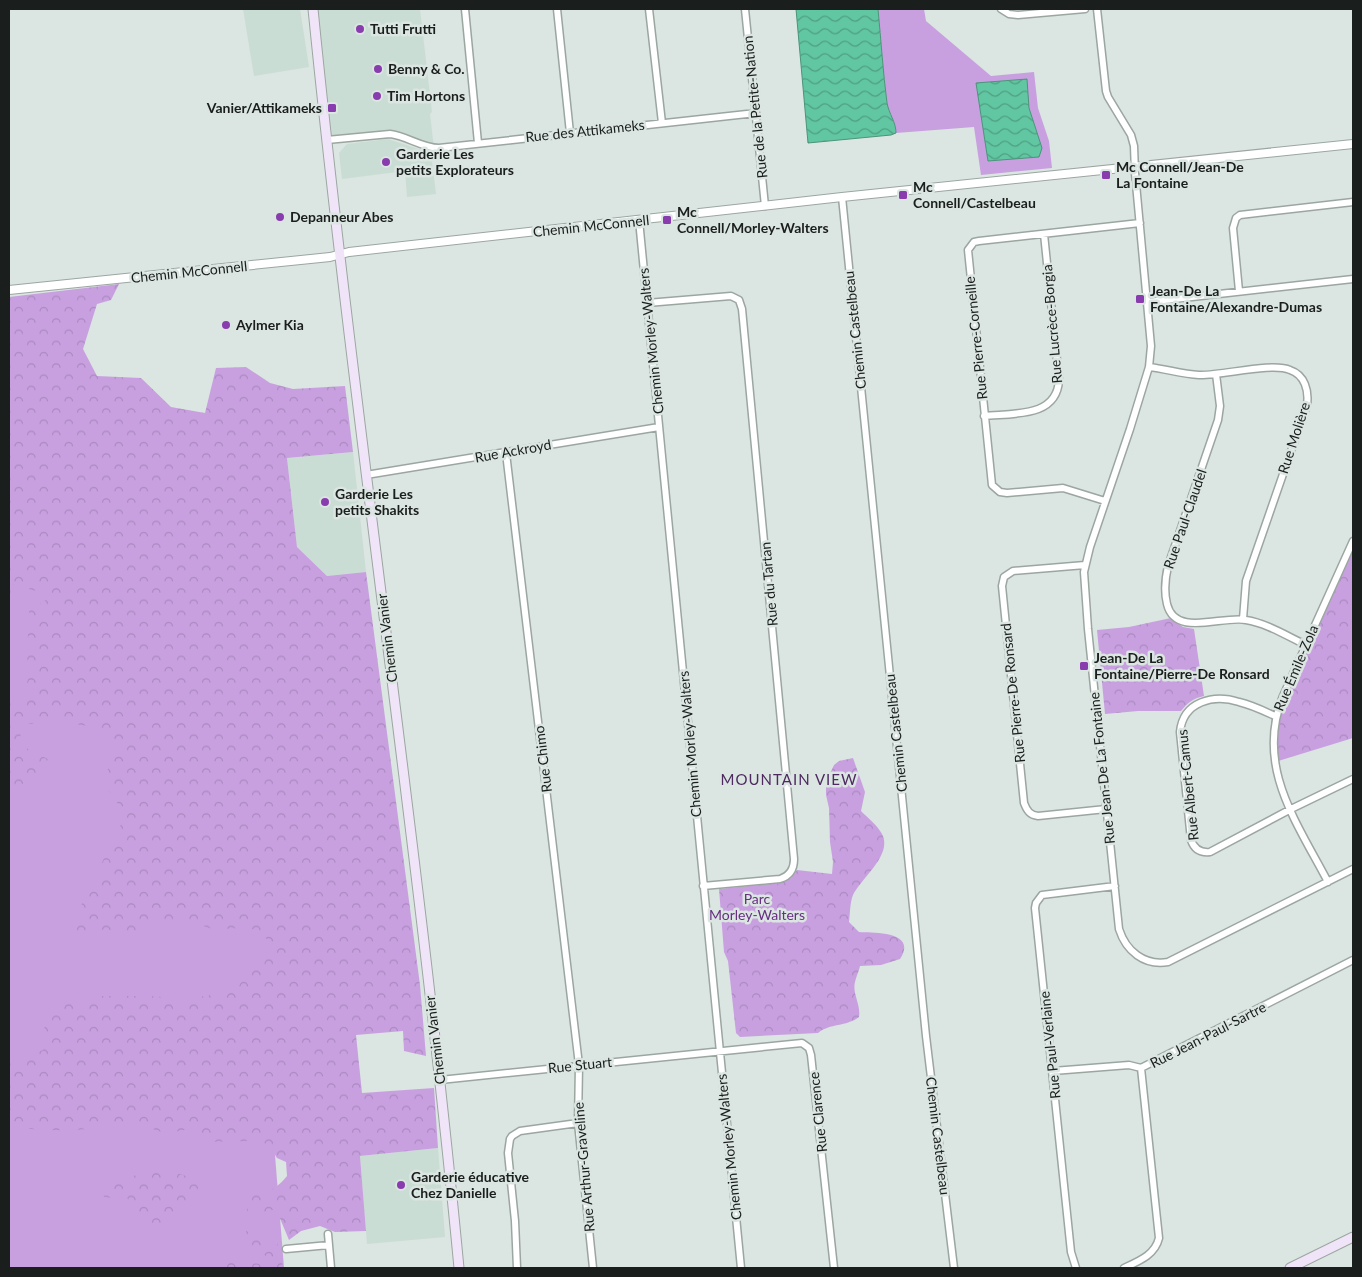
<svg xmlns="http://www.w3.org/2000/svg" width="1362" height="1277" viewBox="0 0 1362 1277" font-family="Lato,sans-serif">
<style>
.built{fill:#caddd4}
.grass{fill:#c8a0e0}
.forest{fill:url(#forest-crowns)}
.water{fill:url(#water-waves);stroke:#4c947a}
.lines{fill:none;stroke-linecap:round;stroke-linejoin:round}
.minor-casing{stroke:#9ca6a1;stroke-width:9}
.tertiary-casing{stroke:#9ca6a1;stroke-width:10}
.secondary-casing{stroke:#9ca6a1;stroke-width:11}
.minor{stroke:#fff;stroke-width:6}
.tertiary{stroke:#fff;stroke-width:8}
.secondary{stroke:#f0e4f8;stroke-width:9}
.poi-dot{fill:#883cae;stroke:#dbe5e1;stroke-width:2}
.labels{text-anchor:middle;stroke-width:5;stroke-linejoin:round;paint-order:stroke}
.poi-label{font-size:14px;font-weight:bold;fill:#1a1e1c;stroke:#dbe5e1;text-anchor:start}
.street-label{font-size:14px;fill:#1a1e1c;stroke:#dbe5e1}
.park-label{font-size:14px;fill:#662f82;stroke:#dbe5e1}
.neighbourhood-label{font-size:15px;letter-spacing:1px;fill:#4d2960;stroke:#dbe5e1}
</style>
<defs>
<pattern id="forest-crowns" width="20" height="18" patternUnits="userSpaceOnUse" patternTransform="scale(1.25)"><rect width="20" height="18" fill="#c8a0e0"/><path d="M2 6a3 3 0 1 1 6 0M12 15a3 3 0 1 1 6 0" fill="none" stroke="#ab89c0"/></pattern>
<pattern id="water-waves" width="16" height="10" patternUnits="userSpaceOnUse" patternTransform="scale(1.25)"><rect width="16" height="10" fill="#61c6a2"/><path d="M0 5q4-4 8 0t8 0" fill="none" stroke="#4fa083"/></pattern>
</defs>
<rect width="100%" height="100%" fill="#dbe5e1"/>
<path class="built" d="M243 9H300L309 67 254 76Z
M313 9H420L432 112 430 114 434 148 400 136 327 140Z
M388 139 431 153 436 194 407 197 405 171 342 179 339 153 347 144Z
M353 452 366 572 327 576 297 547 287 458Z
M438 1148 445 1237 367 1244 360 1156Z"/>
<path class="grass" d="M878 9H924L926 21 991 76 1034 72 1038 108 1049 141 1052 168 981 175 974 127 896 133C896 122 889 114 887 103 883 72 881 40 878 9Z
M9 516 296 879 273 1130 284 1268H9Z"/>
<path class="forest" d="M119 284 111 300 97 304 83 349 97 376 141 378 171 407 205 413 216 368 246 367 270 383 293 389 345 386 353 452 287 458 297 547 327 576 366 572 420 985 426 1056 404 1051 403 1031 356 1035 362 1093 434 1088 438 1148 360 1156 366 1231 335 1232 320 1226 301 1231 289 1240 276 1209 262 1213H248L244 1198C263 1191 273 1194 287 1176L286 1162 277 1158 268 1144 252 1141 206 1142 199 1131 189 1129 165 1134C136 1119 105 1129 74 1130 53 1131 30 1130 9 1126V1063L43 1050C46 1037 42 1018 49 1007L100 996H150L187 999 236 991 246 973 265 962 271 946C256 919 237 931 213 929 204 928 196 921 187 919 171 917 142 930 128 938L116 934 108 929 80 933 74 929 78 911 98 874 106 852 126 815 108 790 119 789 106 774 116 749 87 726 64 722 28 724 22 728 19 743 31 751 48 759 38 778 9 790V703L24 696 29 674 27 656 29 611 49 598 36 591 22 587 9 595V297Z
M1353 541V738L1275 762V716Z
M1171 618 1183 627 1194 629 1204 696C1194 698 1187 703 1181 711H1138L1105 714 1097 630 1129 627Z
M853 758 865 792 861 811C868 818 877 825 882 834 893 855 861 878 853 895 850 902 850 914 849 922L859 932C874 933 918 931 900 959L881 965 860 966C859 971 856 977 855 982 852 994 861 1004 859 1017 846 1027 830 1023 818 1033L740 1037 736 1033 728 961 724 952 719 889 780 883 791 878 797 870 832 874 833 862 830 842 829 808 826 795V782L834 765 839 761Z
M155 1170C166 1169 201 1176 200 1191 200 1196 194 1200 191 1203 174 1218 160 1232 137 1217 128 1211 132 1202 125 1195L111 1198 104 1197 101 1192 103 1186 108 1183 116 1181H126L137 1174Z
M246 1231 266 1236 276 1240 281 1255 283 1268H205L231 1262 265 1264 267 1260 265 1255 252 1252 241 1246Z"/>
<path class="water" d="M796 9H878C881 40 883 72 887 103 889 114 896 122 896 133L891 135 808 143Z
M1027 79 1029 108 1042 148 1039 157 988 161 976 83Z"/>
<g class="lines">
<defs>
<path id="minor" d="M465 9 478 143
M557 9 570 133
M649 9 662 123
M745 9 765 206
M1001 9 1009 14 1018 15 1085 9
M1097 9 1106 91 1108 97 1131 135 1134 146 1135 173 1151 346 1149 367 1130 429 1090 547 1084 572 1088 629 1119 929C1126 951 1144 966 1168 962L1353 869
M327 140 390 134C407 136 422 148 439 148L756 113
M842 197 926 1036 954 1268
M639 220 741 1268
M1239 291 1233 228 1236 218 1240 215 1353 202
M1148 302 1353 279
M647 303 731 296 739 300 742 309 794 859C794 869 790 876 780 879L703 886
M1149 367C1166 369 1182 374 1199 375 1221 376 1272 362 1290 370 1305 375 1309 391 1307 405L1246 581 1243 619
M1216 374 1220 406 1218 420 1168 566C1165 579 1164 592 1167 604 1175 638 1223 615 1246 620 1266 623 1287 636 1306 645
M984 416C1013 413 1057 418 1059 380L1044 234
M506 453 579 1065 578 1123 593 1268
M366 475 659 427
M1105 501 1063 488 1007 493 1000 492 992 485 968 250 974 242 979 241 1140 223
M1085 565 1013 571 1004 577 1002 586 1024 803C1027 811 1030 815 1038 816L1106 809
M1275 716C1264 711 1252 705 1239 702 1214 694 1183 701 1180 732L1191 840C1194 849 1200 853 1210 852L1291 809 1353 779
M1328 882C1296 821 1255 766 1283 696L1353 541
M1053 1071 1129 1065 1141 1068 1353 960
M440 1080 802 1043 809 1048 811 1055 834 1268
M328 1234 331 1268
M286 1249 329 1245
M517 1268 515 1221 508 1153 510 1139 512 1136 520 1131 578 1123
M1076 1268 1071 1252 1035 908 1036 903 1042 895 1115 886
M1124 1268C1139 1261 1155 1255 1159 1238L1141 1068"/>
<path id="tertiary" d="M9 290 330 257 349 252 842 197 1353 144"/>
<path id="secondary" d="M313 9C355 429 419 847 459 1268
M1290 1268 1353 1237"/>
</defs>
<use href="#minor" class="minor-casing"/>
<use href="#tertiary" class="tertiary-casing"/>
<use href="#secondary" class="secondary-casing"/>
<use href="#minor" class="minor"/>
<use href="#tertiary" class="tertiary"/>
<use href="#secondary" class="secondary"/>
</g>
<g class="poi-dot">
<circle cx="360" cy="29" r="5"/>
<circle cx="378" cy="69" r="5"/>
<circle cx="377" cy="96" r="5"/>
<rect x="327" y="103" width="10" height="10" rx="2.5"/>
<circle cx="386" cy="162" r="5"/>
<rect x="1101" y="170" width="10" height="10" rx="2.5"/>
<rect x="898" y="190" width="10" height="10" rx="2.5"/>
<circle cx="280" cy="217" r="5"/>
<rect x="662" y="215" width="10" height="10" rx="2.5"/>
<rect x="1135" y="294" width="10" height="10" rx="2.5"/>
<circle cx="226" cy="325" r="5"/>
<circle cx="325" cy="502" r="5"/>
<rect x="1079" y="661" width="10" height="10" rx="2.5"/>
<circle cx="401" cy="1185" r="5"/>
</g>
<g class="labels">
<g class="poi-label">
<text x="370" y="34">Tutti Frutti</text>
<text x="388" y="74">Benny &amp; Co.</text>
<text x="387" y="101">Tim Hortons</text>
<text x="322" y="113" text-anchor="end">Vanier/Attikameks</text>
<text x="396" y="159">Garderie Les<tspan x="396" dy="16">petits Explorateurs</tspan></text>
<text x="1116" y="172">Mc Connell/Jean-De<tspan x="1116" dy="16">La Fontaine</tspan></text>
<text x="913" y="192">Mc<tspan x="913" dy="16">Connell/Castelbeau</tspan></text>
<text x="677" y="217">Mc<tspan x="677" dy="16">Connell/Morley-Walters</tspan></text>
<text x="290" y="222">Depanneur Abes</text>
<text x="1150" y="296">Jean-De La<tspan x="1150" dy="16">Fontaine/Alexandre-Dumas</tspan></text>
<text x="236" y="330">Aylmer Kia</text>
<text x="335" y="499">Garderie Les<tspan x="335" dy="16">petits Shakits</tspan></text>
<text x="1094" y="663">Jean-De La<tspan x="1094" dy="16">Fontaine/Pierre-De Ronsard</tspan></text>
<text x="411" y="1182">Garderie éducative<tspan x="411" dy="16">Chez Danielle</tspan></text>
</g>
<g class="street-label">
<text transform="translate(755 107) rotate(-96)" y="5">Rue de la Petite-Nation</text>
<text transform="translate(585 131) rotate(-6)" y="5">Rue des Attikameks</text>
<text transform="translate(591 226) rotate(-6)" y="5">Chemin McConnell</text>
<text transform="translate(189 272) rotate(-6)" y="5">Chemin McConnell</text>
<text transform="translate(1052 324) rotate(-95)" y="5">Rue Lucrèce-Borgia</text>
<text transform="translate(855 330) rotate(-96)" y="5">Chemin Castelbeau</text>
<text transform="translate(976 338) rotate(-96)" y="5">Rue Pierre-Corneille</text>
<text transform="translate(651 341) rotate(-96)" y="5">Chemin Morley-Walters</text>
<text transform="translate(1294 438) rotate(-72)" y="5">Rue Molière</text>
<text transform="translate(513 451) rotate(-10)" y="5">Rue Ackroyd</text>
<text transform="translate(1185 519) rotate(-71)" y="5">Rue Paul-Claudel</text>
<text transform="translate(769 584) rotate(-95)" y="5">Rue du Tartan</text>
<text transform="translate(387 638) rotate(-97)" y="5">Chemin Vanier</text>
<text transform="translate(1296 668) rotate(-67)" y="5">Rue Émile-Zola</text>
<text transform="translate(1013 693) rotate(-96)" y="5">Rue Pierre-De Ronsard</text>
<text transform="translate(896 733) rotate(-96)" y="5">Chemin Castelbeau</text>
<text transform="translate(690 744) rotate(-95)" y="5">Chemin Morley-Walters</text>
<text transform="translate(543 759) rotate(-97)" y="5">Rue Chimo</text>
<text transform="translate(1102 768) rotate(-96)" y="5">Rue Jean-De La Fontaine</text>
<text transform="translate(1188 785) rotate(-96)" y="5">Rue Albert-Camus</text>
<text transform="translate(1208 1035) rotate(-27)" y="5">Rue Jean-Paul-Sartre</text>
<text transform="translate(435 1040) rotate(-97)" y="5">Chemin Vanier</text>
<text transform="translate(1050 1045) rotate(-96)" y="5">Rue Paul-Verlaine</text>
<text transform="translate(580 1065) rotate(-6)" y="5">Rue Stuart</text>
<text transform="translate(818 1112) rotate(-96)" y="5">Rue Clarence</text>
<text transform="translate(938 1136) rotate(83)" y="5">Chemin Castelbeau</text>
<text transform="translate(729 1147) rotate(-96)" y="5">Chemin Morley-Walters</text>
<text transform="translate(584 1167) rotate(-95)" y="5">Rue Arthur-Graveline</text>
</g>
<g class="park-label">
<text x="757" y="904">Parc<tspan x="757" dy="16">Morley-Walters</tspan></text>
</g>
<g class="neighbourhood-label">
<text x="789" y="785">MOUNTAIN VIEW</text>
</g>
</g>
<rect width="1362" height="1277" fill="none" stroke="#1a1e1c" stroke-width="20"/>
</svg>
